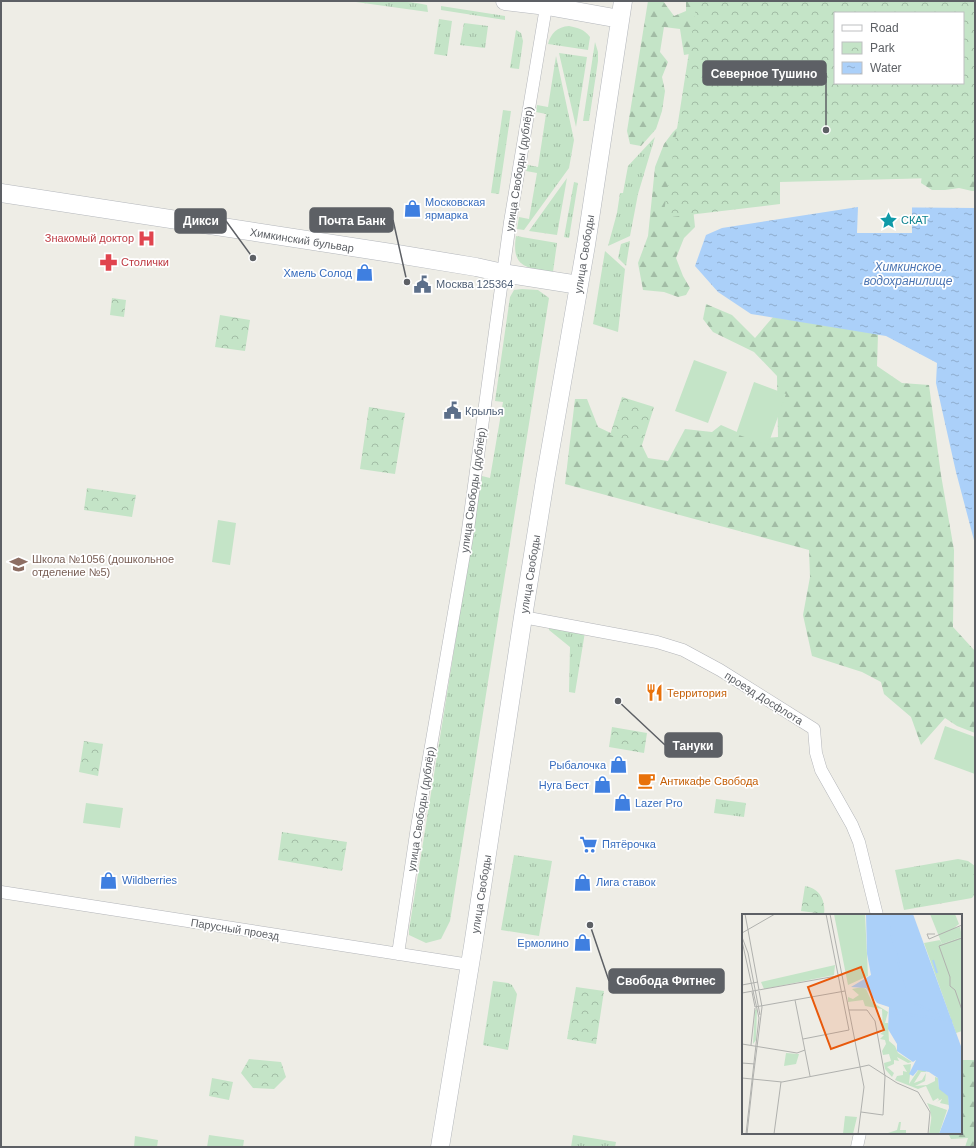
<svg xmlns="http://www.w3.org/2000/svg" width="976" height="1148" viewBox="0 0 976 1148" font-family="Arial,sans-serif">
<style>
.grass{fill:url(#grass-tufts)}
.forest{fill:url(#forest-firs)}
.park{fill:url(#park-crowns);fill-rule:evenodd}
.pitch{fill:#c4e4c7}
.water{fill:url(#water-ripples)}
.pier{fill:#eeede6}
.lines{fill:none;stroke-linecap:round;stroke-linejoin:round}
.street-casing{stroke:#b3b5b9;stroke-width:13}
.secondary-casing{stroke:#b4b7bc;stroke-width:19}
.street{stroke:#fff;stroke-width:12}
.secondary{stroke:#fff;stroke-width:18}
.labels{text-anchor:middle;stroke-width:3.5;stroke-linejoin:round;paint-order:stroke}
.street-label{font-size:11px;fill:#5d6065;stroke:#fff}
.shop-label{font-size:11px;fill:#366cbe;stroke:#fff;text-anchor:start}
.culture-label{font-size:11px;fill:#0d838f;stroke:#fff;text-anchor:start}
.health-label{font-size:11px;fill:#be3a42;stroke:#fff;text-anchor:end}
.service-label{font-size:11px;fill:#4e5e75;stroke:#fff;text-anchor:start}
.education-label{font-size:11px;fill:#785e54;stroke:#fff;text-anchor:start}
.food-label{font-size:11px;fill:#c56008;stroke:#fff;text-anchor:start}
.water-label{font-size:12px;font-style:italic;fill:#4b75b3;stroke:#fff}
.inset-river{fill:none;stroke:#abd0f9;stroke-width:2}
.inset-road{fill:none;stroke:#b0b1ae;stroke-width:1}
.view{fill:#e8590c;fill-opacity:0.15;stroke:#e8590c;stroke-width:2}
.inset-edge{fill:none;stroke:#5d6065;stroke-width:2}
.leader{fill:none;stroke:#5d6065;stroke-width:1.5}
.callout-dot{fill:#5d6065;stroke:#fff;stroke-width:1.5}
.callout{fill:#5d6065;stroke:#5d6065;stroke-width:1.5}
.callout-label{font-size:12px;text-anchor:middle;font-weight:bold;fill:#fff}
</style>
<defs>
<pattern id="grass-tufts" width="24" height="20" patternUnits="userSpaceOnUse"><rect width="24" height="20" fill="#c4e4c7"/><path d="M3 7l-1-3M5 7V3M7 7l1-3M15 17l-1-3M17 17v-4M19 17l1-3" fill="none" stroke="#a2bca5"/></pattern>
<pattern id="forest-firs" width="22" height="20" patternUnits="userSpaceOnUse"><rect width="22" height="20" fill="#c4e4c7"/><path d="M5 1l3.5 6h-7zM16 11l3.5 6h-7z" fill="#a2bca5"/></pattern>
<pattern id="park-crowns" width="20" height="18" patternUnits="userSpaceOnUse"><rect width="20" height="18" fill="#c4e4c7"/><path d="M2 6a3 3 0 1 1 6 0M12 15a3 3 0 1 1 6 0" fill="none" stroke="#a2bca5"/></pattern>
<pattern id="water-ripples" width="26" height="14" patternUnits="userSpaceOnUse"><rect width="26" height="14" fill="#abd0f9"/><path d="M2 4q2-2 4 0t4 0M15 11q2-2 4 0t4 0" fill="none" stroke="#8eaccd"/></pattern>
</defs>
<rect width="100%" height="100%" fill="#eeede6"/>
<path class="grass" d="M357 1C376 1 410 0 427 5L428 12 356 2Z
M441 6 505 16V20L441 10Z
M439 19 452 21 447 56 434 54Z
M464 23 488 26 485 48 460 45Z
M569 26C578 28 584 29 590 37L588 50 548 44C551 33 557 27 569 26Z
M516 30 521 33 523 41 519 69 510 68Z
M595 42 598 52V61L589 121H583Z
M559 53 587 57 576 127Z
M556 56 574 140 569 168 524 230 517 229 519 217 529 219 537 173 526 171 528 165 538 167 546 114 536 112 537 105 548 107Z
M503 110 511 111 499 194 491 193Z
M655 137 638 194 630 236 608 246 617 213 620 193H623L628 166Z
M567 178 557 235 529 231Z
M574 182 578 183 569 238 564 237Z
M516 236 557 243 553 272C527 268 511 268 516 236Z
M630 241 626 266 618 258 621 244Z
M605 251 625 269 618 332 593 324Z
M522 289 538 290 549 298 450 921 441 939 426 943 409 935V930L482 476 490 478 503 402 495 401 510 297 514 290Z
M549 627 585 632 575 693 569 692 570 647 549 630Z
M716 799 746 803 744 817 714 813Z
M514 855 552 861 539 936 501 930Z
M958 859 968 861 975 866V894L972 898 904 910 895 870Z
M493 981 508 983 512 985 517 994 508 1050 483 1045Z
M573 1135 616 1142 615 1147H571Z"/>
<path class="forest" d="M648 1H663L674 16 686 11V1H737L695 53 684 55 680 29 664 27 660 52 668 62 662 77 665 91 662 111 656 129 641 146 630 144 627 131Z
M975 1V191H972L959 188 945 190H932L921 183 922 174 871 135 693 208 695 227 684 238 676 258 683 276 690 288 686 295 678 297 664 292 643 290 638 263 648 236 655 167 664 144 673 132 687 119 835 13V83H963V13Z
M706 304 732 315 755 338 773 317 878 334 877 366 902 383 929 385 941 475 954 550 953 627 975 651V733L957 726 945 718 921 745 911 717 884 694 881 682 862 672 812 656 803 615 810 577 809 550 565 484 575 399H587L598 427 617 436 634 429 648 458 668 461 685 429 712 432 721 425 753 439 778 437 777 376 754 352 713 332 703 319Z
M961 1060H975V1147H965L968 1138 951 1139 948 1133H961Z"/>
<path class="park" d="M697 1H975V177L780 182V204L663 218ZM835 13H963V83H835Z
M112 298 126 300 124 317 110 315Z
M220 315 250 320 245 351 215 347Z
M622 397 654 407 642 445 610 435Z
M369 407 405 413 395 474 360 469Z
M87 488 136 495 132 517 84 510Z
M612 727 647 733 644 753 609 747Z
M84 741 103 744 98 776 79 772Z
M282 832 347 842 342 871 278 860Z
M805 886C819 888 826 900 824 914L801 911Z
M576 987 604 991 596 1044 567 1039Z
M249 1059 281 1062 286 1077 274 1089 253 1088 241 1073Z
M212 1078 233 1082 229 1100 209 1096Z"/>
<path class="pitch" d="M694 360 727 372 708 423 675 411Z
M754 382 786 394 768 445 736 434Z
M218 520 236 523 230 565 212 562Z
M945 726 975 737V774L934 759Z
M86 803 123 808 120 828 83 823Z
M209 1135 244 1140 243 1147H207Z
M135 1136 158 1140 157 1147H134Z"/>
<path class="water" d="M858 207 975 208V544L956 472 936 383 937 363 886 336 751 314 718 292 695 266 706 235 722 228Z"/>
<path class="pier" d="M858 207H912V233H857Z"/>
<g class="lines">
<defs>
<path id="street" d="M523 617 657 642 683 650 720 670 814 729 816 753 821 770 852 825 859 842 877 915
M1 892 470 965
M398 954 417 827 467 537 510 222 547 1
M857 1147 860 1133"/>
<path id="secondary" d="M505 1 547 6 620 19
M1 193 391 253 476 267 503 273 579 285
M440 1147 473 946 523 617 545 480 586 245 623 1"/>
</defs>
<use href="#street" class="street-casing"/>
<use href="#secondary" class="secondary-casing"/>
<use href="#street" class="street"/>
<use href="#secondary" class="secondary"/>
</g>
<defs>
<symbol id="shop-bare" viewBox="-9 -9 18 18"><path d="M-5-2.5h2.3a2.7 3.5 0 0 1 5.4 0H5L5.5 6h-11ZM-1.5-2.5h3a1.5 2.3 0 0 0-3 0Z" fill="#3f7fe0" stroke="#fff" stroke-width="2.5" paint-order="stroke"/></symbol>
<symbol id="sight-bare" viewBox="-9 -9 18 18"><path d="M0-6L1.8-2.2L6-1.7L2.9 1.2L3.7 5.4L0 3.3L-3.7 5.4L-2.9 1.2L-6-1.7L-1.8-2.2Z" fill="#0f9aa8" stroke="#fff" stroke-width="2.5" paint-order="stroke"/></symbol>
<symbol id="hospital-bare" viewBox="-9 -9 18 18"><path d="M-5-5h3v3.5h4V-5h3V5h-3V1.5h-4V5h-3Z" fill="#e0444e" stroke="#fff" stroke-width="2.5" paint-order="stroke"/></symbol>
<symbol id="pharmacy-bare" viewBox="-9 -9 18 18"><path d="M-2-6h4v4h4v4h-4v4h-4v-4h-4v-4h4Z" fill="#e0444e" stroke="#fff" stroke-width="2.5" paint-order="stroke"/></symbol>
<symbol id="civic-bare" viewBox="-9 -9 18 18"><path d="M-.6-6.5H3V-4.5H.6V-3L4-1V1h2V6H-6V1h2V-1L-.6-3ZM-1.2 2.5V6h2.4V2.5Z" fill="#5c6f8a" stroke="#fff" stroke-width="2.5" paint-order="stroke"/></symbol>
<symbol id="school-bare" viewBox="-9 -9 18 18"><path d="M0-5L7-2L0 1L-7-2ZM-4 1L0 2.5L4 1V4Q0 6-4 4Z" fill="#8d6e63" stroke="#fff" stroke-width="2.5" paint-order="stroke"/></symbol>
<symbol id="restaurant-bare" viewBox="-9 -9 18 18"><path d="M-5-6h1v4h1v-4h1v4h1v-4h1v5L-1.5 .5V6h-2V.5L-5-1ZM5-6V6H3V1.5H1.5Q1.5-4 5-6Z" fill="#e8710a" stroke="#fff" stroke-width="2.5" paint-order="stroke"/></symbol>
<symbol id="cafe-bare" viewBox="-9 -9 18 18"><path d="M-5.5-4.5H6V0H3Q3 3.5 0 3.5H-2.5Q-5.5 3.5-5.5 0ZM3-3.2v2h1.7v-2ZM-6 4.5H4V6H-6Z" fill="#e8710a" stroke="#fff" stroke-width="2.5" paint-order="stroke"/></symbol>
<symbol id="supermarket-bare" viewBox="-9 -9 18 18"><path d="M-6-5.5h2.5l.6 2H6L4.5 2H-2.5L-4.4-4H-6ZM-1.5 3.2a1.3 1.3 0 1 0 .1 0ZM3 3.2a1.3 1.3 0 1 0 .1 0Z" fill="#3f7fe0" stroke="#fff" stroke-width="2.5" paint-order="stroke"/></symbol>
</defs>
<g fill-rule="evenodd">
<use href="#shop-bare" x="400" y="196" width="25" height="25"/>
<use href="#sight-bare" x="876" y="208" width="25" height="25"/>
<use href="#hospital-bare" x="134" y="226" width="25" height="25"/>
<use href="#pharmacy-bare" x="96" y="250" width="25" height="25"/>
<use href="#shop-bare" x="352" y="260" width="25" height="25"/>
<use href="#civic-bare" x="410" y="272" width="25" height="25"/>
<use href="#civic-bare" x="440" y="398" width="25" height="25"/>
<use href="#school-bare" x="6" y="552" width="25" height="25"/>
<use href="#restaurant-bare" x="642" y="680" width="25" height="25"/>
<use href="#shop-bare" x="606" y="752" width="25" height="25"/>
<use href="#cafe-bare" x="634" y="768" width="25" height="25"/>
<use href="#shop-bare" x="590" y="772" width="25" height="25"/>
<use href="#shop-bare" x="610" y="790" width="25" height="25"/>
<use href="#supermarket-bare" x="576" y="832" width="25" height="25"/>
<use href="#shop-bare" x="96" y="868" width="25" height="25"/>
<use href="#shop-bare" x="570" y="870" width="25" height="25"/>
<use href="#shop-bare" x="570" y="930" width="25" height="25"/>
</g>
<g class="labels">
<g class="street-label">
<text transform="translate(519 169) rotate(-81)" y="4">улица Свободы (дублёр)</text>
<text transform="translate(302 240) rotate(9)" y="4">Химкинский бульвар</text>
<text transform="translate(584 254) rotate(-81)" y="4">улица Свободы</text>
<text transform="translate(473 490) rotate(-82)" y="4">улица Свободы (дублёр)</text>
<text transform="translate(530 574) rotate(-81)" y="4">улица Свободы</text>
<text transform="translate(764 698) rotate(32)" y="4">проезд Досфлота</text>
<text transform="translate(421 809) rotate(-81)" y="4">улица Свободы (дублёр)</text>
<text transform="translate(481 894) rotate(-81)" y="4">улица Свободы</text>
<text transform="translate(235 929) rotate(9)" y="4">Парусный проезд</text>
</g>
<g class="shop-label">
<text x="425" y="206">Московская<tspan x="425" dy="13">ярмарка</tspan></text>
<text x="352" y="277" text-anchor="end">Хмель Солод</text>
<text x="606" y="769" text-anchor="end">Рыбалочка</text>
<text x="589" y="789" text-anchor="end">Нуга Бест</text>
<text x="635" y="807">Lazer Pro</text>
<text x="602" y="848">Пятёрочка</text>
<text x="122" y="884">Wildberries</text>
<text x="596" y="886">Лига ставок</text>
<text x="569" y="947" text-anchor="end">Ермолино</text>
</g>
<g class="culture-label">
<text x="901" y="224">СКАТ</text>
</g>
<g class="health-label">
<text x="134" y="242">Знакомый доктор</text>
<text x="121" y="266" text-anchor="start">Столички</text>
</g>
<g class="service-label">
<text x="436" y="288">Москва 125364</text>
<text x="465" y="415">Крылья</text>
</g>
<g class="education-label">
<text x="32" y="563">Школа №1056 (дошкольное<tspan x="32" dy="13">отделение №5)</tspan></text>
</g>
<g class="food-label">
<text x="667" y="697">Территория</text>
<text x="660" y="785">Антикафе Свобода</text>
</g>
<g class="water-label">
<text x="908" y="271">Химкинское<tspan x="908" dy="14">водохранилище</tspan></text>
</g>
</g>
<g transform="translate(742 914)">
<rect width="220" height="220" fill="#eeede6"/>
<path d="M188 0H213L217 10 212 14 218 13 220 23 200 30ZM120 73 124 75 130 88 146 98 143 109H146L147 127 153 132 156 139 170 148 166 149 155 143 157 147 152 146V150L145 153 152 159 150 163 143 155 142 149 149 147 147 140 141 141 140 137 144 130 143 126 138 125 142 121 138 120 141 118 140 95 123 92 121 86 106 88V83L111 85 117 81 110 75ZM169 150 167 170 177 155 183 156 184 158H179L172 169 180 166 184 159 183 167 173 172 185 171 193 167V163L196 164 197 174 206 181 207 191 198 189 200 185 194 188 197 186 196 184 191 187 184 172 176 175 153 166 155 162 161 161V157L165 158 161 151ZM103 202 115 203 111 220H101Z" fill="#c4e4c7"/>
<path d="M92 0H123L126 62 106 71ZM220 23V117L214 119 182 29 198 26 197 24 200 30ZM93 51 92 61 22 75 19 68ZM15 95 14 126 11 130 13 96ZM44 139 57 140 54 150 42 152ZM185 189 205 196 197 220H187L190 200Z" fill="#c4e4c7"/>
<path d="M187 191 201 195 198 208 190 206ZM157 208H159L158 216H164V220H143L155 216Z" fill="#c4e4c7"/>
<path d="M124 0H171L220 135V220H197L207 194 206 182 197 175 196 164 187 158 176 156 171 162 167 160 174 146 171 148 155 137V130L146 115 147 93 135 89 124 74 109 73 129 61 125 40Z" fill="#abd0f9"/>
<path class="inset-river" d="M144 0 158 54 170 88 210 107M191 46 195 59M147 98 207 106"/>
<path class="inset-road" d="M3 0 6 16M84 0 107 116M88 0 122 173 116 220M6 16 17 76M0 19 33 0M193 20H185L187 25 220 11M0 23 6 39 18 101M220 24 197 32 208 63V72L213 76 220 96M0 27 17 104 4 220M0 71 16 68M10 78 13 93M0 79 100 61M53 86 68 162M13 93 103 77M107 96H125L133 107 143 162 141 201 119 198M61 125 107 116M0 130 55 139 63 136M9 131 13 94M0 149 13 150M118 153 127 151 155 169 176 178 188 198 186 220M0 164 40 168 118 153M11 165 20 93 17 77M5 220 11 165M32 220 39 168"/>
<path class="view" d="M119 53 142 116 89 135 66 73Z"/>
<rect width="220" height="220" class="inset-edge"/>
</g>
<path class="leader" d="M826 130L826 73M407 282L393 220M253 258L226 221M618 701L665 745M590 925L609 981"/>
<g class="callout-dot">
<circle cx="826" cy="130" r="4"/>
<circle cx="407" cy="282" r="4"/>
<circle cx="253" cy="258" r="4"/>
<circle cx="618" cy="701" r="4"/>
<circle cx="590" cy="925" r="4"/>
</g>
<g class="callout">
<rect x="703" y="61" width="123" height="24" rx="4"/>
<rect x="310" y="208" width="83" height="24" rx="4"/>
<rect x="175" y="209" width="51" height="24" rx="4"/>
<rect x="665" y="733" width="57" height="24" rx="4"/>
<rect x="609" y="969" width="115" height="24" rx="4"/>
</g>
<g class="callout-label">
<text x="764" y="78">Северное Тушино</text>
<text x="352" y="225">Почта Банк</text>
<text x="201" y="225">Дикси</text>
<text x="693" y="750">Тануки</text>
<text x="666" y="985">Свобода Фитнес</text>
</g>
<rect width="976" height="1148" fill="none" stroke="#5d6065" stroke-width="4"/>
<rect x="834" y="12" width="130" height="72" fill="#ffffff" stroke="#bebfc1"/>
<rect x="842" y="25" width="20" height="6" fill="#ffffff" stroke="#bebfc1"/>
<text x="870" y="32" font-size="12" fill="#5d6065">Road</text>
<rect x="842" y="42" width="20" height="12" fill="url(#park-crowns)" stroke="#bebfc1"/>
<text x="870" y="52" font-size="12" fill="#5d6065">Park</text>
<rect x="842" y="62" width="20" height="12" fill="url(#water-ripples)" stroke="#bebfc1"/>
<text x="870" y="72" font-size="12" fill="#5d6065">Water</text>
</svg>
